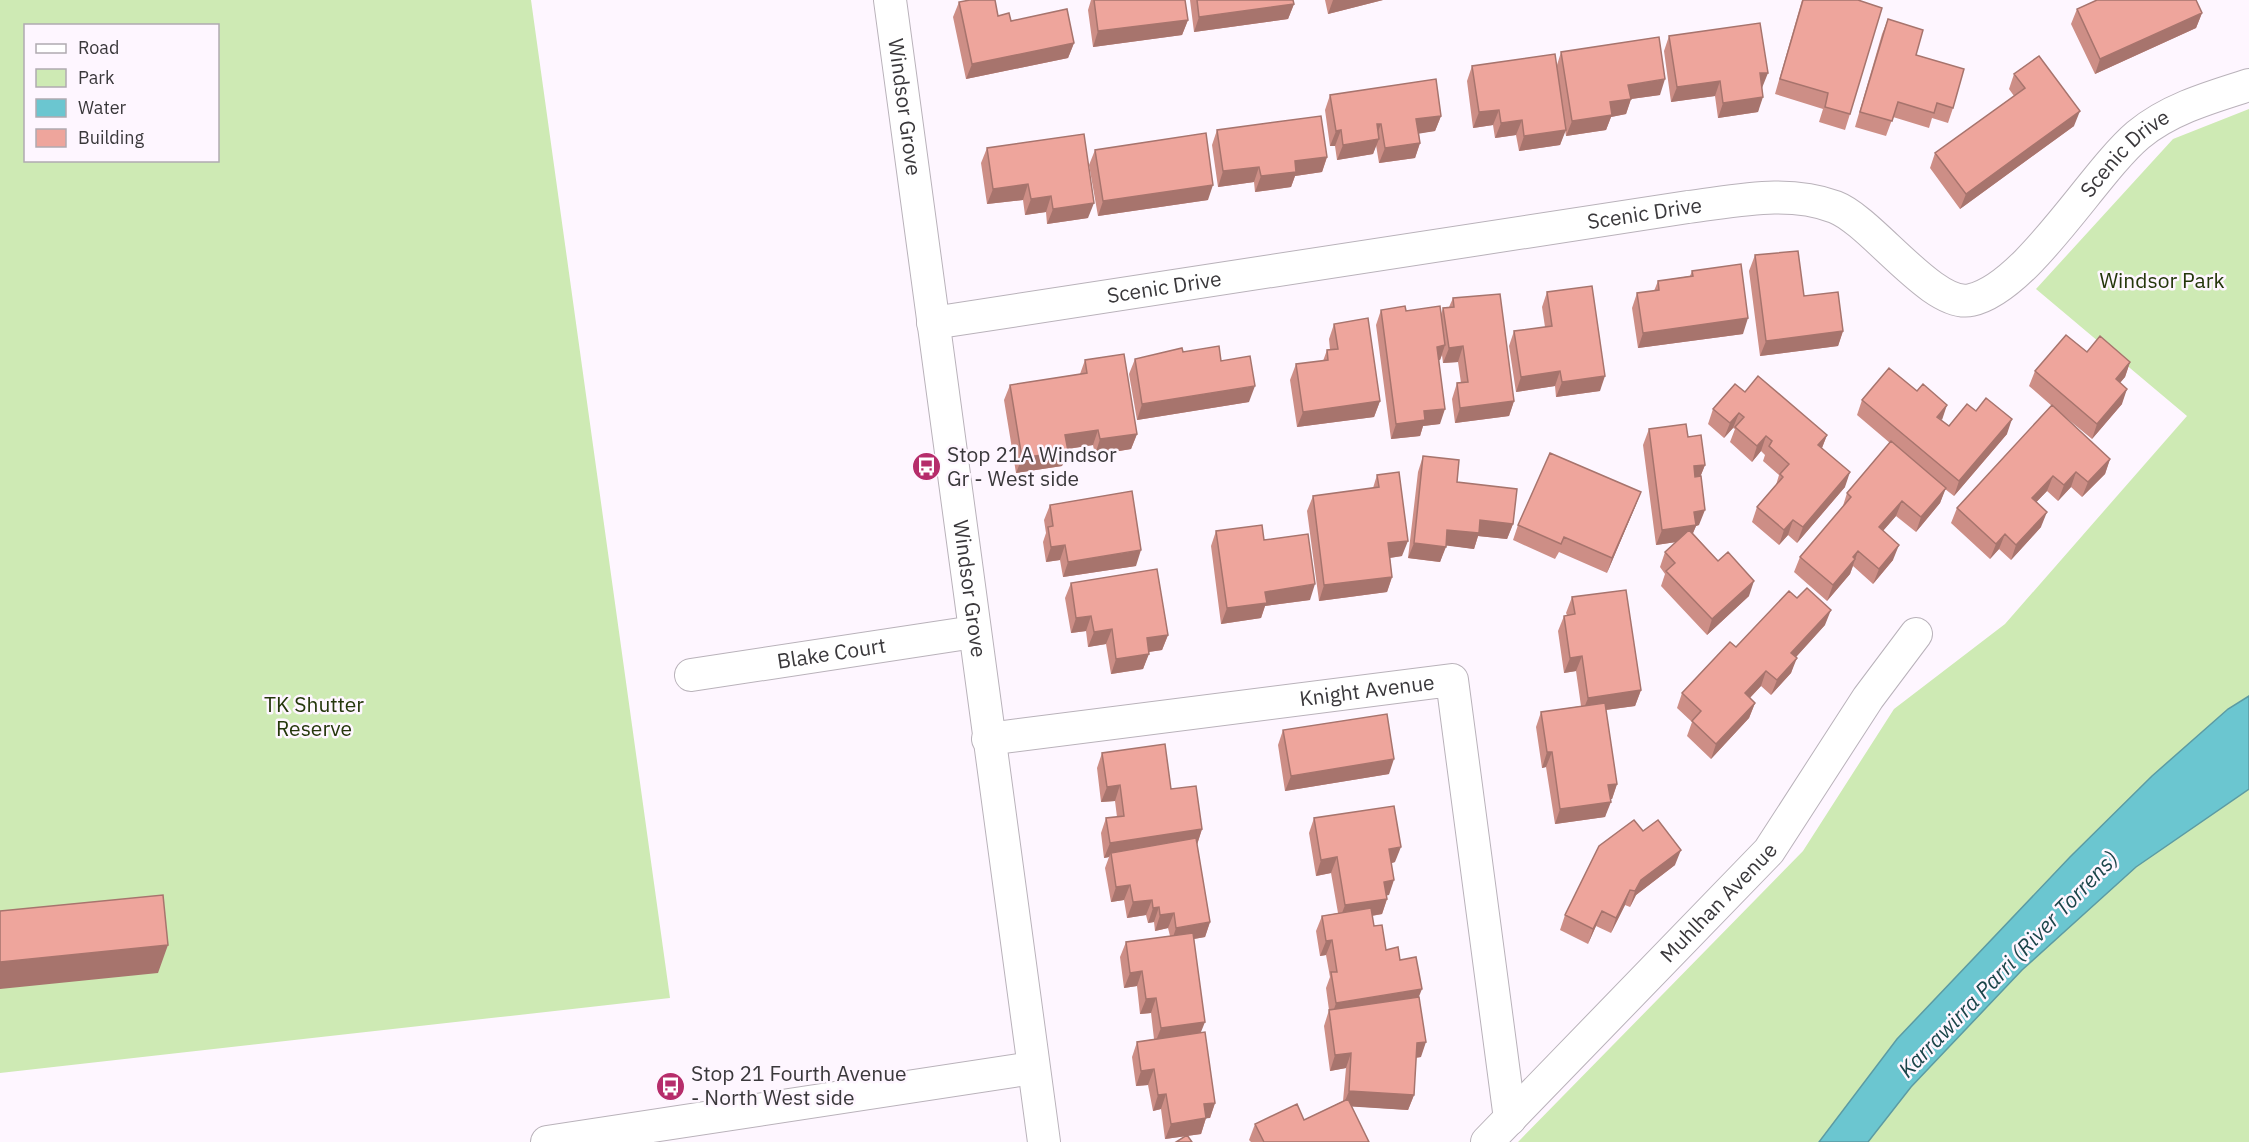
<svg xmlns="http://www.w3.org/2000/svg" width="2249" height="1142" viewBox="0 0 2249 1142" font-family="'IBM Plex Sans',sans-serif">
<style>
.green{fill:#ceeab4;fill-rule:evenodd}
.water{fill:#6bc6d0;stroke:#5c9ba3;stroke-width:1.5}
.lines{fill:none;stroke-linecap:round;stroke-linejoin:round}
.street-casing{stroke:#b9b2ba;stroke-width:34}
.street{stroke:#fff;stroke-width:32}
.wall{fill:#cd8e86}
.shaded-wall{fill:#a7746d}
.building{fill:#eea59c;stroke:#a7746d;stroke-width:1.5}
.labels{text-anchor:middle;stroke-width:5;stroke-linejoin:round;paint-order:stroke}
.street-label{font-size:21px;fill:#3a383b;stroke:#fef6ff}
.park-label{font-size:21px;fill:#24370b;stroke:#fef6ff}
.poi-label{font-size:21px;fill:#3a383b;stroke:#fef6ff;text-anchor:start}
.water-label{font-size:22px;font-style:italic;fill:#1b454a;stroke:#fef6ff}
</style>
<rect width="100%" height="100%" fill="#fef6ff"/>
<path class="green" d="M0 0H531L670 998 0 1073ZM26 26H218V160H26Z
M2249 109V1142H1518L1803 851 1894 709 2005 624 2187 416 2036 289 2173 139Z"/>
<path class="water" d="M2249 696V789L2136 867 2022 970 1911 1087 1868 1142H1819L1897 1039 2070 857 2152 776 2228 709Z"/>
<g class="lines">
<defs>
<g id="street">
<path id="s1" d="M890 0 1044 1142"/>
<path id="s2" d="M933 323 1688 207C1737 201 1788 189 1835 207 1872 221 1933 309 1971 300 2027 288 2093 173 2138 135 2169 109 2211 97 2249 85"/>
<path id="s3" d="M691 675 974 632"/>
<path id="s4" d="M988 739 1452 680 1510 1119"/>
<path d="M547 1142 1033 1068"/>
<path id="s5" d="M1487 1142 1769 851 1868 698 1916 634"/>
</g>
</defs>
<use href="#street" class="street-casing"/>
<use href="#street" class="street"/>
</g>
<path class="wall" d="M1091 0H1185L1188 20 1182 35 1093 47 1088 10Z
M1190 0H1293L1294 4 1288 19 1194 32Z
M1325 0H1383L1328 14Z
M1802 0H1858L1850 114 1845 130 1819 122 1823 109 1775 94Z
M959 2 998 16 1011 21 1074 43 1068 58 966 79 953 17Z
M2077 9 2202 13 2196 28 2095 74 2071 24Z
M1888 19 1916 55 1953 108 1948 123 1932 118 1929 128 1893 117 1886 136 1855 127 1882 34Z
M1669 36 1762 87 1758 112 1718 118 1715 96 1671 102 1664 51Z
M1561 52 1660 95 1631 99 1626 114 1611 117 1606 130 1566 136 1565 130 1560 145 1519 151 1516 135 1495 138 1493 125 1473 128 1467 81 1472 66 1557 65Z
M2014 74 2074 126 1960 209 1930 168 1935 153 2014 96 2009 89Z
M1330 95 1441 116 1435 131 1419 133 1420 143 1415 158 1379 163 1376 145 1373 154 1337 160 1335 146H1330L1325 110Z
M1217 130 1327 157 1322 172 1295 176 1291 187 1255 192 1254 182 1218 187 1212 145Z
M987 148 1088 218 1047 224 1046 212 1025 215 1023 200 987 204 981 163Z
M1095 150 1208 200 1098 216 1089 165Z
M1755 255 1843 331 1838 346 1760 356 1749 271Z
M1692 271 1743 334 1638 348 1632 308 1637 293 1654 291 1658 281 1690 276Z
M1547 292 1600 391 1556 397 1555 386 1516 392 1509 346 1514 331 1545 327 1542 307Z
M1453 298 1514 401 1509 416 1455 423 1452 399 1457 383H1461L1458 362 1443 363 1442 355 1440 360H1439L1440 424 1423 426 1420 436 1391 439 1376 325 1381 310 1441 314 1443 308 1449 307Z
M1334 324 1380 401 1374 417 1297 427 1290 380 1296 364 1323 361 1327 350H1330L1329 339Z
M1183 352 1221 361 1249 402 1137 420 1129 374 1135 359Z
M2087 352 2130 362 2125 377 2120 383 2122 404 2092 439 2058 411 2110 459 2105 474 2082 497 2071 487 2058 501 2047 491 2036 502 2041 527 2011 560 1999 549 1990 559 1951 523 1957 508 2052 406 2029 386 2035 371Z
M1085 360 1137 434 1131 449 1095 455 1093 445 1068 449 1062 466 1016 473 1004 400 1010 385 1080 374Z
M1745 392 1827 435 1822 448 1845 487 1797 543 1788 535 1779 545 1752 522 1757 507 1776 485 1779 475 1763 461 1765 455 1761 451 1752 462 1730 442 1735 429 1733 428 1724 438 1708 424 1713 409Z
M1862 400 1941 420 1949 426 1976 411 2007 434 1954 496 1945 489 1940 503 1916 532 1896 516 1883 531 1893 560 1873 584 1853 566 1850 574 1827 601 1794 572 1800 557 1842 509 1847 493 1890 443 1857 415Z
M1649 429 1688 437 1705 465 1700 477 1699 525 1696 526 1693 533 1749 596 1707 635 1661 586 1665 574 1660 567 1665 552 1676 542 1656 545 1643 445Z
M1423 456 1513 524 1507 539 1478 536 1474 549 1446 545 1440 562 1408 558 1418 472Z
M1377 475 1402 556 1390 558 1392 577 1387 592 1319 601 1307 511 1313 496 1373 488Z
M1641 492 1635 507 1607 573 1559 552 1555 559 1513 540 1518 525Z
M1050 505 1136 566 1063 577 1060 560 1046 562 1043 542 1046 533 1044 520Z
M1216 531 1264 540 1310 600 1265 606 1261 618 1221 624 1211 546Z
M1071 583 1168 635 1162 650 1149 652 1143 669 1111 674 1106 644 1088 647 1086 631 1071 633 1065 598Z
M1572 597 1641 690 1635 706 1606 710 1617 784 1612 799H1610L1605 817 1555 824 1546 767 1542 768 1536 727 1541 712 1581 706 1576 671 1564 673 1558 631 1564 616 1567 615 1566 613Z
M1825 625 1796 657 1791 673 1771 695 1761 686 1750 698 1755 703 1749 718 1711 759 1687 736 1692 722 1677 708 1682 693 1736 647Z
M1283 730 1389 774 1285 791 1278 745Z
M1102 753 1171 789 1202 829 1197 844 1210 922 1205 937 1194 939 1201 1032 1215 1103 1210 1118H1206L1201 1134 1165 1139 1161 1109 1153 1111 1148 1085 1136 1086 1132 1057 1137 1042 1154 1039 1151 1013 1140 1014 1137 986 1124 988 1120 957 1126 942 1170 936 1168 928 1155 931 1154 922 1148 923 1146 915 1127 918 1124 900 1111 902 1105 868 1109 857 1104 858 1101 833 1106 818 1117 817 1115 801 1101 802 1097 768Z
M1314 818 1395 862 1392 863 1389 895H1386L1387 899 1382 914 1372 916 1374 926 1386 950 1400 960 1419 997 1421 1057 1416 1058 1414 1095 1408 1110 1351 1106 1369 1142H1251L1249 1140 1255 1124 1304 1120 1343 1101 1346 1068 1330 1071 1324 1026 1329 1010 1326 988 1330 977 1326 955 1320 956 1316 931 1322 916 1338 913 1331 873 1316 876 1309 833Z
M1643 831 1675 865 1636 895 1630 907 1625 905 1611 933 1596 926 1588 944 1560 930 1565 915Z"/>
<path class="shaded-wall" d="M1333 0H1383L1328 14Z
M1294 4 1288 19 1194 32 1199 17Z
M2202 13 2196 28 2095 74 2100 59Z
M1188 20 1182 35 1093 47 1098 31Z
M1074 43 1068 58 966 79 972 64Z
M1760 73H1768L1762 88Z
M1665 79 1660 95 1631 99 1626 114 1611 117 1606 130 1566 136 1572 121 1610 102 1628 85Z
M1720 81 1715 96 1671 102 1677 87Z
M1763 97 1758 112 1718 118 1723 103Z
M1499 110 1493 125 1473 128 1479 112Z
M2080 111 2074 126 1960 209 1966 194Z
M1441 116 1435 131 1411 135 1416 119Z
M1522 120 1516 135 1495 138 1501 123Z
M1377 124H1381L1375 139Z
M1341 130 1335 146H1330L1336 131Z
M1566 130 1560 145 1519 151 1524 136Z
M1379 139 1373 154 1337 160 1343 145Z
M1420 143 1415 158 1379 163 1385 148Z
M1327 157 1322 172 1295 176 1291 187 1255 192 1261 176 1295 161Z
M1259 167 1254 182 1218 187 1223 171Z
M1028 184 1023 200 987 204 993 189Z
M1213 185 1208 200 1098 216 1103 201Z
M1051 196 1046 212 1025 215 1031 199Z
M1094 203 1088 218 1047 224 1053 209Z
M1748 318 1743 334 1638 348 1643 333Z
M1843 331 1838 346 1760 356 1766 341Z
M1445 345 1440 360 1431 362 1437 347Z
M1463 346 1458 362 1443 363 1449 348Z
M2130 362 2125 377 2110 394 2116 379Z
M1560 371 1555 386 1516 392 1521 377Z
M1605 376 1600 391 1556 397 1562 382Z
M1255 386 1249 402 1137 420 1142 404Z
M2127 389 2122 404 2092 439 2097 424Z
M1380 401 1374 417 1297 427 1303 412Z
M1514 401 1509 416 1455 423 1460 408Z
M1947 405 1942 420 1937 417Z
M1445 409 1440 424 1423 426 1420 436 1391 439 1396 424 1424 411Z
M1739 413 1733 428 1724 438 1730 423Z
M2012 419 2007 434 1954 496 1959 481Z
M1098 430 1093 445 1060 450 1065 435Z
M1137 434 1131 449 1095 455 1100 439Z
M1827 435 1821 450 1818 445Z
M1766 436 1761 451 1752 462 1757 446Z
M1068 451 1062 466 1016 473 1022 458Z
M2110 459 2105 474 2082 497 2088 482Z
M1705 465 1699 480 1688 481 1694 466Z
M1850 472 1845 487 1797 543 1803 527Z
M2076 472 2071 487 2058 501 2064 485Z
M2053 476 2047 491 2026 513 2032 498Z
M1946 488 1940 503 1916 532 1921 517Z
M1641 492 1635 507 1607 573 1612 558Z
M1902 501 1896 516 1873 542 1879 527Z
M1705 510 1699 525 1696 526 1690 540 1656 545 1662 530 1694 512Z
M2047 512 2041 527 2011 560 2016 545Z
M1480 520 1513 524 1507 539 1478 536 1474 549 1442 545 1447 530Z
M1793 520 1788 535 1779 545 1784 530Z
M2005 534 1999 549 1990 559 1996 544Z
M1408 541 1402 556 1382 559 1388 543Z
M1414 543 1446 547 1440 562 1408 558Z
M1065 545 1060 560 1046 562 1051 547Z
M1899 545 1893 560 1873 584 1879 569Z
M1141 550 1136 566 1063 577 1068 562Z
M1858 551 1850 574 1827 601 1833 585 1853 557Z
M1392 577 1387 592 1319 601 1324 585Z
M1754 581 1749 596 1707 635 1712 619Z
M1315 584 1310 600 1265 606 1261 618 1221 624 1227 608 1265 592Z
M1831 610 1825 625 1786 668 1791 653Z
M1091 616 1086 631 1071 633 1076 618Z
M1112 629 1106 644 1088 647 1094 632Z
M1168 635 1162 650 1141 653 1147 638Z
M1149 654 1143 669 1111 674 1116 659Z
M1582 656 1576 671 1564 673 1570 658Z
M1797 658 1791 673 1771 695 1777 680Z
M1766 671 1761 686 1739 709 1745 693Z
M1641 690 1635 706 1582 713 1588 698Z
M1755 703 1749 718 1711 759 1716 744Z
M1547 752H1552L1546 767 1542 768Z
M1394 759 1389 774 1285 791 1291 776Z
M1617 784 1612 799 1603 800 1608 785Z
M1120 785 1115 801 1101 802 1107 787Z
M1611 802 1605 817 1555 824 1560 809Z
M1202 829 1197 845 1111 853 1109 857 1104 858 1110 843Z
M1401 847 1395 862 1384 865 1389 849Z
M1681 850 1675 865 1636 895 1630 907 1635 891 1641 880Z
M1337 857 1331 873 1316 876 1321 860Z
M1394 880 1389 895 1379 897 1384 882Z
M1130 885 1124 900 1111 902 1116 887Z
M1630 890 1625 905 1611 933 1616 918Z
M1387 899 1382 914 1339 921 1345 905Z
M1152 900 1146 915 1127 918 1133 902Z
M1159 907 1154 922 1148 923 1153 908Z
M1602 911 1596 926 1588 944 1593 929Z
M1174 913 1168 928 1155 931 1160 915Z
M1210 922 1205 937 1171 943 1176 928Z
M1332 940 1326 955 1320 956 1326 941Z
M168 945 158 973 0 989V962Z
M1142 971 1137 986 1124 988 1130 973Z
M1422 989 1416 1004 1331 1018 1336 1003Z
M1156 998 1151 1013 1140 1014 1146 999Z
M1205 1022 1199 1037 1155 1043 1161 1028Z
M1426 1042 1421 1057 1411 1058 1417 1043Z
M1351 1053 1346 1068 1330 1071 1335 1055Z
M1154 1069 1148 1085 1136 1086 1141 1071Z
M1349 1091 1414 1095 1408 1110 1343 1106Z
M1166 1094 1161 1109 1153 1111 1158 1095Z
M1215 1103 1210 1118 1199 1119 1204 1104Z
M1206 1118 1201 1134 1165 1139 1171 1124Z"/>
<path class="building" d="M970 0H995L998 16 1009 13 1011 21 1067 9 1074 43 972 64 959 2Z
M1094 0H1185L1188 20 1098 31Z
M1197 0H1293L1294 4 1199 17Z
M1803 0H1858L1882 8 1850 114 1825 107 1828 93 1780 79Z
M2097 0H2196L2202 13 2100 59 2077 9Z
M1888 19 1923 30 1916 55 1964 69 1953 108 1937 103 1934 113 1898 102 1892 121 1860 112Z
M1760 23 1768 73H1760L1763 97 1723 103 1720 81 1677 87 1669 36Z
M1659 37 1665 79 1628 85 1631 99 1610 102 1612 115 1572 121 1561 52Z
M1555 54 1566 130 1524 136 1522 120 1501 123 1499 110 1479 112 1472 66Z
M2039 56 2080 111 1966 194 1935 153 2025 88 2014 74Z
M1436 79 1441 116 1416 119 1420 143 1385 148 1381 124H1377L1379 139 1343 145 1341 130 1336 131 1330 95Z
M1321 116 1327 157 1295 161 1296 172 1261 176 1259 167 1223 171 1217 130Z
M1206 133 1213 185 1103 201 1095 150Z
M1084 134 1094 203 1053 209 1051 196 1031 199 1028 184 993 189 987 148Z
M1798 251 1804 296 1838 292 1843 331 1766 341 1755 255Z
M1741 264 1748 318 1643 333 1637 293 1659 290 1658 281 1693 276 1692 271Z
M1592 286 1605 376 1562 382 1560 371 1521 377 1514 331 1552 326 1547 292Z
M1500 294 1514 401 1460 408 1457 383 1468 382 1463 346 1449 348 1443 308 1454 307 1453 298Z
M1405 306 1406 311 1440 306 1445 345 1437 347 1445 409 1424 411 1425 420 1396 424 1381 310Z
M1368 318 1380 401 1303 412 1296 364 1328 360 1327 350 1338 349 1334 324Z
M2066 335 2087 352 2100 336 2130 362 2116 379 2127 389 2097 424 2035 371Z
M1219 346 1221 361 1250 356 1255 386 1142 404 1135 359 1182 348 1183 352Z
M1124 354 1137 434 1100 439 1098 430 1065 435 1068 451 1022 458 1010 385 1087 373 1085 360Z
M1889 368 1917 391 1923 384 1947 405 1937 417 1949 426 1967 404 1976 411 1986 398 2012 419 1959 481 1862 400Z
M1758 376 1827 435 1818 445 1850 472 1803 527 1793 520 1784 530 1757 507 1783 477 1780 474 1789 464 1769 446 1772 441 1766 436 1757 446 1735 427 1744 417 1739 413 1730 423 1713 409 1735 384 1745 392Z
M2052 405 2110 459 2088 482 2076 472 2064 485 2053 476 2032 498 2047 512 2016 545 2005 534 1996 544 1957 508Z
M1686 424 1688 437 1701 435 1705 465 1694 466 1695 477 1701 476 1705 510 1694 512 1696 525 1662 530 1649 429Z
M1891 441 1946 488 1921 517 1902 501 1879 527 1899 545 1879 569 1858 551 1853 557 1855 559 1833 585 1800 557 1851 497 1847 493Z
M1550 453 1641 492 1612 558 1564 537 1561 544 1518 525Z
M1423 456 1459 460 1457 482 1517 489 1513 524 1480 520 1479 533 1447 530 1446 547 1414 543Z
M1399 472 1408 541 1388 543 1392 577 1324 585 1313 496 1379 487 1377 475Z
M1132 491 1141 550 1068 562 1065 545 1051 547 1048 527 1053 526 1050 505Z
M1262 525 1264 540 1308 534 1315 584 1265 592 1267 603 1227 608 1216 531Z
M1689 530 1718 561 1728 552 1754 581 1712 619 1666 571 1675 563 1665 552Z
M1157 569 1168 635 1147 638 1149 654 1116 659 1112 629 1094 632 1091 616 1076 618 1071 583Z
M1807 588 1831 610 1791 653 1797 658 1777 680 1766 671 1745 693 1755 703 1716 744 1692 721 1701 711 1682 693 1730 642 1736 647 1789 591 1797 598Z
M1626 590 1641 690 1588 698 1582 656 1570 658 1564 616 1575 614 1572 597Z
M1605 703 1617 784 1608 785 1611 802 1560 809 1552 752H1547L1541 712Z
M1387 714 1394 759 1291 776 1283 730Z
M1165 744 1171 789 1196 786 1202 829 1110 843 1106 818 1124 816 1120 785 1107 787 1102 753Z
M1394 806 1401 847 1389 849 1394 880 1384 882 1387 899 1345 905 1337 857 1321 860 1314 818Z
M1634 820 1643 831 1658 820 1681 850 1641 880 1635 891 1630 890 1616 918 1602 911 1593 929 1565 915 1599 846Z
M1196 838 1210 922 1176 928 1174 913 1160 915 1159 907 1153 908 1152 900 1133 902 1130 885 1116 887 1111 853Z
M163 895 168 945 0 962V911Z
M1371 908 1374 926 1382 925 1386 950 1398 947 1400 960 1416 957 1422 989 1336 1003 1331 972H1337L1332 940 1326 941 1322 916Z
M1193 933 1205 1022 1161 1028 1156 998 1146 999 1142 971 1130 973 1126 942Z
M1419 997 1426 1042 1417 1043 1414 1095 1349 1091 1351 1053 1335 1055 1329 1010Z
M1205 1032 1215 1103 1204 1104 1206 1118 1171 1124 1166 1094 1158 1095 1154 1069 1141 1071 1137 1042Z
M1348 1099 1369 1142H1264L1255 1124 1297 1104 1304 1120Z
M1187 1135 1192 1142H1176Z"/>
<defs>
<symbol id="bus-disc" viewBox="-11 -11 22 22"><circle r="9.5" fill="#b62d6b" stroke="#fef6ff"/><path d="M-5-6H5V4H4V6H2V4H-2V6H-4V4H-5ZM-3.5-4V0h7V-4ZM-3.5 1.2v1.5H-2V1.2ZM2 1.2v1.5H3.5V1.2Z" fill="#fff"/></symbol>
</defs>
<g fill-rule="evenodd">
<use href="#bus-disc" x="910" y="450" width="33" height="33"/>
<use href="#bus-disc" x="654" y="1070" width="33" height="33"/>
</g>
<g class="labels">
<g class="street-label">
<text dy="7" stroke="none"><textPath href="#s1" startOffset="108">Windsor Grove</textPath></text>
<text dy="7" stroke="none"><textPath href="#s2" startOffset="1296">Scenic Drive</textPath></text>
<text dy="7" stroke="none"><textPath href="#s2" startOffset="720">Scenic Drive</textPath></text>
<text dy="7" stroke="none"><textPath href="#s2" startOffset="234">Scenic Drive</textPath></text>
<text dy="7" stroke="none"><textPath href="#s1" startOffset="594">Windsor Grove</textPath></text>
<text dy="7" stroke="none"><textPath href="#s3" startOffset="142">Blake Court</textPath></text>
<text dy="7" stroke="none"><textPath href="#s4" startOffset="382">Knight Avenue</textPath></text>
<text dy="7" stroke="none"><textPath href="#s5" startOffset="333">Muhlhan Avenue</textPath></text>
</g>
<g class="park-label">
<text x="2162" y="288">Windsor Park</text>
<text x="314" y="712">TK Shutter<tspan x="314" dy="24">Reserve</tspan></text>
</g>
<g class="poi-label">
<text x="947" y="462">Stop 21A Windsor<tspan x="947" dy="24">Gr - West side</tspan></text>
<text x="691" y="1081">Stop 21 Fourth Avenue<tspan x="691" dy="24">- North West side</tspan></text>
</g>
<g class="water-label">
<text transform="translate(2008 964) rotate(-46)" y="8">Karrawirra Parri (River Torrens)</text>
</g>
</g>
<rect x="24" y="24" width="195" height="138" fill="#fef6ff" stroke="#b0aab1" stroke-width="1.5"/>
<rect x="36" y="44" width="30" height="9" fill="#ffffff" stroke="#b0aab1" stroke-width="1.5"/>
<text x="78" y="54" font-size="18" fill="#3a383b">Road</text>
<rect x="36" y="69" width="30" height="18" fill="#ceeab4" stroke="#b0aab1" stroke-width="1.5"/>
<text x="78" y="84" font-size="18" fill="#3a383b">Park</text>
<rect x="36" y="99" width="30" height="18" fill="#6bc6d0" stroke="#b0aab1" stroke-width="1.5"/>
<text x="78" y="114" font-size="18" fill="#3a383b">Water</text>
<rect x="36" y="129" width="30" height="18" fill="#eea59c" stroke="#b0aab1" stroke-width="1.5"/>
<text x="78" y="144" font-size="18" fill="#3a383b">Building</text>
</svg>
